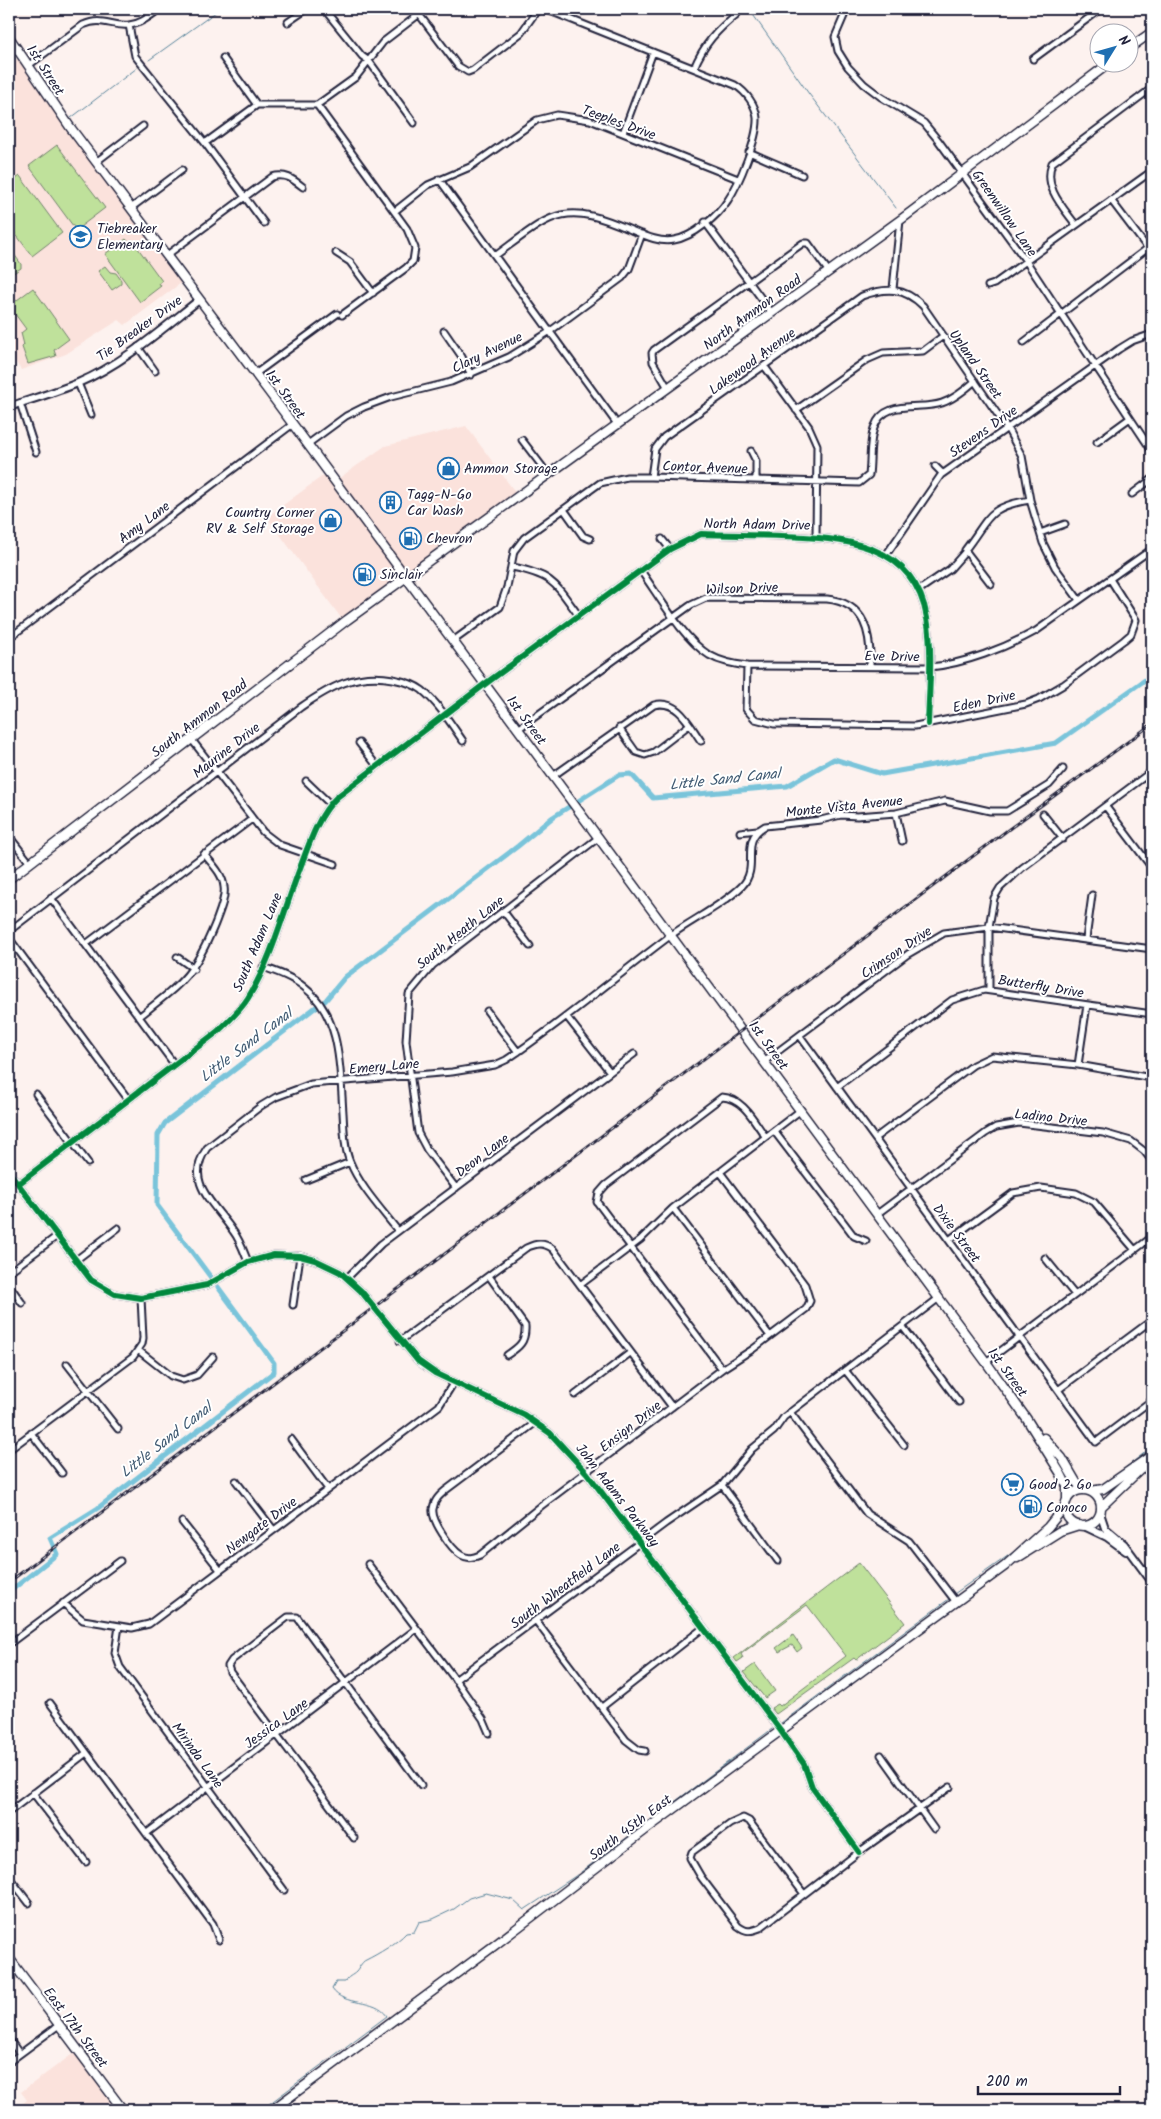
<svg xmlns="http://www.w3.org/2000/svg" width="1161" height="2119" viewBox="0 0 1161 2119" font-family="Kalam,sans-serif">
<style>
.built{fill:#fbe2dc}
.green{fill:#bfe19b;stroke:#70826b}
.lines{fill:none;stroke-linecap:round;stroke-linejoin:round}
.stream{stroke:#57839a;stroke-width:1}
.canal{stroke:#7ac4da;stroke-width:5}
.minor-casing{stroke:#22223b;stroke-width:9}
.tertiary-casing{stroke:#22223b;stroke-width:10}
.secondary-casing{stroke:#22223b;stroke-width:11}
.minor{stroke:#fff;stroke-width:5}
.tertiary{stroke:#fff;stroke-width:6}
.secondary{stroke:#fff;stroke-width:8}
.rail-casing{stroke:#22223b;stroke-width:3}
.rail{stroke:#fff;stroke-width:1;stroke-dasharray:4;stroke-linecap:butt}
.cycleway-casing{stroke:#fff;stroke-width:9}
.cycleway{stroke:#00873e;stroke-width:6}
.labels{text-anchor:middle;stroke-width:4;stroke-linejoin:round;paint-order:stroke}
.street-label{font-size:14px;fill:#22223b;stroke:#fff}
.poi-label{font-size:14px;fill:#22223b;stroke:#fff;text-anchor:start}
.water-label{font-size:15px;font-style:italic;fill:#415b73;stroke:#fff}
</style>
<rect width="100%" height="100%" fill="#fdf2ef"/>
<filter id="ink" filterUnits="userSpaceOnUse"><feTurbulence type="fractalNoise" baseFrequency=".02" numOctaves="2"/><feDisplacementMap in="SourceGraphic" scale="10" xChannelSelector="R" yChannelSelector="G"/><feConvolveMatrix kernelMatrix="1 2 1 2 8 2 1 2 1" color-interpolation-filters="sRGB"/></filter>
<g filter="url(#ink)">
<path class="built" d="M19 58 185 280 125 325 119 320 66 354 21 370 9 352V66Z
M466 426 518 496 344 622 267 517 328 472 335 481 385 446Z
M78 2050 123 2110H14L27 2100 21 2092Z"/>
<path class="green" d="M57 145 105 208 76 230 29 166Z
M20 176 62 233 32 256 9 225V184Z
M126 239 129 242 132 240 162 281 159 283 161 286 140 302 105 254Z
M9 247 21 264V268L9 276Z
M105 266 110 272 116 273 121 280V284L112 290 98 271Z
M33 288 69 339 54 350 56 356 28 364 22 347 24 345 21 333 26 329 9 306Z
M859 1563 905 1623 856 1660 854 1658 776 1714 771 1708 778 1704 780 1706 846 1656 807 1605 741 1654 743 1658 737 1662 734 1658Z
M793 1635 802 1648 797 1652 792 1645 779 1652 776 1648Z
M755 1664 775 1691 765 1698 744 1672Z"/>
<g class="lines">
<path class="stream" d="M749 9 809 94 896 208
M149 60 220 9
M71 118 137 68
M1111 1479 1152 1447
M954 1594 1019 1548
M781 1723 949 1599
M581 1872 772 1729
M261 2110 387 2016C375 1998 344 2007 332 1989L336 1982H345C348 1976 352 1976 356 1972 359 1969 361 1962 366 1960 378 1954 397 1943 406 1933L414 1932 419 1922 433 1919 454 1909 469 1898 486 1893 513 1900 524 1910 577 1875"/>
<path class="canal" d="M325 1001 345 977 518 846 553 817 619 775 631 774 653 798 787 786 834 759 882 774 1056 743 1152 675
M212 1279 157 1205 158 1135 165 1123 316 1007
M9 1592 57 1554 50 1538 98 1508 274 1372V1363L218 1287"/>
<defs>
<path id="minor" d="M324 9 362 56 369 61 414 123
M415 9 458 66 468 72 473 70 521 33 538 9
M847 9 835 37 838 51 848 67 864 84 881 97 924 123 938 140 1026 261 1152 451
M288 22 307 9
M129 25 135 56 205 143 264 223
M223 58 257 105
M1033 59 1101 9
M29 65 83 25C103 16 110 27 129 25 141 24 151 15 160 9
M694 68C704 44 717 30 737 14
M317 105 407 229 415 248 413 261 406 268 342 315
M623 133 653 52
M205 143 257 105H317L356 77 383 42 426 9
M749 152 802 175
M96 162 143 126
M439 179 617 424
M1111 200 1152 254
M131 208 182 170
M395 211 428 185 470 167 537 120 557 115 590 120 738 179
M705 222 772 313
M1076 225C1062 206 1043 187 1052 163L1152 88
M336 253 350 262 373 293
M167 255 272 177C285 173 293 179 303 187
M495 256C551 215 561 199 631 230 643 235 660 243 674 240 693 237 718 216 728 200 739 184 758 138 757 118 756 105 746 92 735 85L545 9
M988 286 994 284 1152 171
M893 289 900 220
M444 331 462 357 471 375
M1024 342 1148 248
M138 347 155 371
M765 367 809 427 817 445 816 537
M255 374 337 314
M78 383 91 415
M668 388 653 362 652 353 654 350 803 243H808L829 272
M20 403 36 452
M796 410 867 360 883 353 923 351 943 336
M522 440 548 474
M1097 442 1130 418
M308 444 346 416 364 407 391 397 451 382 509 357 549 332 622 278 629 269 642 234
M751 451 756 461V480
M935 466 942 473
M651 477 655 449 664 437 862 296C886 287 904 287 923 306L1007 428 1022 456 1030 500 1043 543 1055 567 1079 600
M1132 494 1152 479
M565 511 583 536 590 539
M1040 533 1065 524
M662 539 670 549
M886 555 941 475 1119 349 1132 341 1152 334
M512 567C553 575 555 583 579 616
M641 571C659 596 683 639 709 655 721 662 734 664 747 666L930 667C964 664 1005 648 1036 631L1152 549
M991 584 965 550C990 518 986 507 1030 500
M919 590 950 569 965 552
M9 638 293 424
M453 641 500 607 507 587 514 551 524 538 600 483 627 477H651L859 483 869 475C871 460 869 442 874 428 884 398 919 411 942 403 954 399 965 390 975 381
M747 666 746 709 755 719 774 724 915 726 1026 704 1039 699 1063 685 1124 640 1131 634 1136 620 1110 579
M619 728 636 752 645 755 654 752 689 725
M518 729 691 605 706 598 827 599C866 603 871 634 870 666
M192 740 263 832 280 845 335 864
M359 743 377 766
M553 776 654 705C678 699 689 724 701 741
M306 781 330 804
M840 805 841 815
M1106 807 1152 868
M896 813 902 841
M1043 814 1063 839
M740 832 757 830
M9 836 30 863
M51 898 174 1064
M504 912 530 946
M9 931 301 707C330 687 356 672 393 679 403 681 414 684 422 690 439 704 451 724 463 741
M9 938 128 1099
M1086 939 1092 895
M86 944 252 819
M177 957 194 969
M263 967C277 972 292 977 304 987 342 1016 340 1070 343 1113 344 1129 344 1148 350 1162 360 1187 382 1210 398 1231
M989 989V927L994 898 1000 888 1022 868 1152 771
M487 1011 518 1052
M140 1016C182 983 194 975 215 924 219 913 226 898 224 887 223 874 212 864 204 854
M567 1017 610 1072
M800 1036 1096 1442 1152 1400
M765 1061 908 954 944 933 989 927 1152 949
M1078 1065 1087 1005
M837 1087 952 1000 984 990 1152 1014
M36 1094 88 1163
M774 1131 854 1236 866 1241
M875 1138 973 1065 992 1056 1078 1065 1152 1078
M9 1172 91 1280 115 1294 141 1298 207 1285 248 1262 274 1255 300 1256 315 1260 340 1272 361 1291 418 1361 435 1373 524 1415 550 1433 561 1445 587 1473 781 1731 804 1764 812 1787 859 1852
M306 1180 350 1162
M18 1184 217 1032C228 1022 240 1011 248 998 272 959 284 910 300 868 309 844 318 815 337 797L485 684 670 549 701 534C728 535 754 535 781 536 843 538 914 542 927 618 933 652 929 690 928 724
M456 1188 427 1150 418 1133 406 1041 409 994 433 965 598 838
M673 1208 770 1336
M877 1214 986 1133 996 1127 1019 1123 1103 1133 1131 1141 1144 1151 1152 1161
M949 1240 1013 1193 1041 1188 1076 1193 1094 1202 1135 1250
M1045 1258 1075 1295
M76 1260 118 1228
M248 1262C244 1252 240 1240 233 1231 215 1204 183 1182 207 1148L261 1106 276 1097 311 1084 452 1072 495 1065 506 1060C563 1022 615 977 670 936 693 919 722 906 742 886 761 866 738 841 765 826L821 820 841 815 857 816 896 813 945 801 990 811H1007L1049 785 1063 769
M9 1272 57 1236
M489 1276 525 1326C526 1342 519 1347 507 1355
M347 1278 381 1244 634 1054
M9 1285 22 1303
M580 1285 640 1240 673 1208 801 1110
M293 1305 300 1256
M903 1327 959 1402
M400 1341 526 1248C537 1243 543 1242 553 1249L672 1407
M138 1350 171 1376 183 1380 197 1375 213 1357
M986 1362 1152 1237
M67 1364 118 1429
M722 1369 597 1202 599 1193 606 1185 722 1097C743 1098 754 1121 765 1136
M845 1370 904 1445
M1058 1390 1152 1320
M575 1395 630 1353
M790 1412 867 1514 909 1541 956 1602
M535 1423 446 1490C440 1495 434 1500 433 1509 431 1520 451 1549 461 1555 468 1559 473 1558 480 1555L541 1506 722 1369 753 1349 806 1309 810 1301 805 1285 720 1172
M31 1433 62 1473
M291 1439 328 1489
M9 1450 133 1357 142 1344 143 1338 141 1298
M236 1481 273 1529
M722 1485 778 1561
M182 1522 220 1570
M368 1564 460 1686 483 1719 489 1733
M63 1603 83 1620 132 1628 149 1624 439 1406 454 1382
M536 1621 626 1740 639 1750 645 1751
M119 1626 115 1653 120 1667 284 1890
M9 1644 120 1561
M455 1680 666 1523 722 1485 752 1449 774 1431 784 1417 939 1298
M50 1703 213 1924 219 1940
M602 1707 703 1628
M881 1755 934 1829
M33 1793 86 1862
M9 1812 85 1754
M147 1833 416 1629
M354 1838 230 1672 228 1666 232 1660 288 1617H297L421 1785
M9 1877 29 1903
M804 1894 749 1821 743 1818 730 1824 692 1852 690 1858 701 1877 738 1926C746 1932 750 1932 760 1928L859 1852 950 1787
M9 2039 19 2053
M9 2062 59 2025"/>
<path id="tertiary" d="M9 407C32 399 56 392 78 383 123 364 162 329 199 300
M1100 1513 1105 1528 1124 1544 1152 1582
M1084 1526 1107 1537 1126 1551"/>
<path id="secondary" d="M9 37 70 127 269 392 986 1362 1026 1418 1061 1474 1067 1486V1500
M1128 49 1152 32
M9 879 347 620 903 218 1111 62
M1044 1438 1062 1458 1076 1482 1084 1490
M1065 1508a18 18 0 1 1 36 0a18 18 0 1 1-36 0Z
M1091 1491 1103 1489 1152 1455
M1101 1507 1148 1462
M1017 1558 1060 1531 1079 1525
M9 1958 123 2110
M272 2110 495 1945 648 1828 1005 1566 1048 1527 1065 1506"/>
</defs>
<use href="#minor" class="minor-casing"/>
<use href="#tertiary" class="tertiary-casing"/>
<use href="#secondary" class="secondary-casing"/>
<use href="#minor" class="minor"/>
<use href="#tertiary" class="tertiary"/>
<use href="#secondary" class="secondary"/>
<defs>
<path id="rail" d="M9 1582 1009 829 1152 724"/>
</defs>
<use href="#rail" class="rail-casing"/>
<use href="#rail" class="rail"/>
<defs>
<path id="cycleway" d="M9 1172 91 1280 115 1294 141 1298 207 1285 248 1262 274 1255 300 1256 315 1260 340 1272 361 1291 418 1361 435 1373 524 1415 550 1433 561 1445 587 1473 781 1731 804 1764 812 1787 859 1852
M18 1184 217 1032C228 1022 240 1011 248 998 272 959 284 910 300 868 309 844 318 815 337 797L485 684 670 549 701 534C728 535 754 535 781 536 843 538 914 542 927 618 933 652 929 690 928 724"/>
</defs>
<use href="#cycleway" class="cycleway-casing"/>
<use href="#cycleway" class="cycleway"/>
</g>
</g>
<defs>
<symbol id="school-ring" viewBox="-11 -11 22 22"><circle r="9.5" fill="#fff" stroke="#1f6fb2" stroke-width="1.5"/><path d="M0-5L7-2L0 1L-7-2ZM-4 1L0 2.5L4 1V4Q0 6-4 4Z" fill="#1f6fb2"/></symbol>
<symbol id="shop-ring" viewBox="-11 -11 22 22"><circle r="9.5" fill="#fff" stroke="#1f6fb2" stroke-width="1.5"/><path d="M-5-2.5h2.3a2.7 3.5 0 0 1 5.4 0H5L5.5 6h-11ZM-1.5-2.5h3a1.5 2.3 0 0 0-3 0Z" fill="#1f6fb2"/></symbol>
<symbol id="building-ring" viewBox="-11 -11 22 22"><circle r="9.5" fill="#fff" stroke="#1f6fb2" stroke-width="1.5"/><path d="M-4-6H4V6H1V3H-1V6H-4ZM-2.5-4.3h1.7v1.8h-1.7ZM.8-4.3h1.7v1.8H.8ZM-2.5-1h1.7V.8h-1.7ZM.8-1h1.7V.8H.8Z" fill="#1f6fb2"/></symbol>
<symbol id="fuel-ring" viewBox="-11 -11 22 22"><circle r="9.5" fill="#fff" stroke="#1f6fb2" stroke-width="1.5"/><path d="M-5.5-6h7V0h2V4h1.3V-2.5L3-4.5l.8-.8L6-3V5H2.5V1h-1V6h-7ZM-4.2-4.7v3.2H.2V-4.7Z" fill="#1f6fb2"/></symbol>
<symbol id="supermarket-ring" viewBox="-11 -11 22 22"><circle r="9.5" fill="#fff" stroke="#1f6fb2" stroke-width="1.5"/><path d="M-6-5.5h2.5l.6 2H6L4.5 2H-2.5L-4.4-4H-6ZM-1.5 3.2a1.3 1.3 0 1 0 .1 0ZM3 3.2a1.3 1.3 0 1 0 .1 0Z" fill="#1f6fb2"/></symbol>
</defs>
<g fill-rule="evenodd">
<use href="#school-ring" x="68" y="224" width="25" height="25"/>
<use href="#shop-ring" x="436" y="456" width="25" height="25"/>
<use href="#building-ring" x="378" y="490" width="25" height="25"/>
<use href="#shop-ring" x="318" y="508" width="25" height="25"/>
<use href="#fuel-ring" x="398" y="526" width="25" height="25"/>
<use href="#fuel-ring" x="352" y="562" width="25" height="25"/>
<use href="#supermarket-ring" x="1000" y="1472" width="25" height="25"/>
<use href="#fuel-ring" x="1018" y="1494" width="25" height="25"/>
</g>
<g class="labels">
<g class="street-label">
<text transform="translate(46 70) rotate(57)" y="5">1st Street</text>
<text transform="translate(619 122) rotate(20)" y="5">Teeples Drive</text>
<text transform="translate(1005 213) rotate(55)" y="5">Greenwillow Lane</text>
<text transform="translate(752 312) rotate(-36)" y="5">North Ammon Road</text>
<text transform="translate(139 328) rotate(-36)" y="5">Tie Breaker Drive</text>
<text transform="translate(487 352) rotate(-26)" y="5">Clary Avenue</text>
<text transform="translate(752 361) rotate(-36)" y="5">Lakewood Avenue</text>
<text transform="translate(976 364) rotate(55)" y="5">Upland Street</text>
<text transform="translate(286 394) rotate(54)" y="5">1st Street</text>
<text transform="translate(983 431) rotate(-35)" y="5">Stevens Drive</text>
<text transform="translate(705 467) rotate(2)" y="5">Contor Avenue</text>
<text transform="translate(144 522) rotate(-37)" y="5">Amy Lane</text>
<text transform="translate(757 524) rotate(1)" y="5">North Adam Drive</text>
<text transform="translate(742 588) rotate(-2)" y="5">Wilson Drive</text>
<text transform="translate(892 656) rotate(1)" y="5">Eve Drive</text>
<text transform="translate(984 701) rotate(-12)" y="5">Eden Drive</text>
<text transform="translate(199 718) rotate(-38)" y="5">South Ammon Road</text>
<text transform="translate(527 720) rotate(54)" y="5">1st Street</text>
<text transform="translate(226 750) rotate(-38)" y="5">Maurine Drive</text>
<text transform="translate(844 806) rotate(-6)" y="5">Monte Vista Avenue</text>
<text transform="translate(460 932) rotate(-39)" y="5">South Heath Lane</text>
<text transform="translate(257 942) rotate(-67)" y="5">South Adam Lane</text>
<text transform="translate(896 952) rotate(-34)" y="5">Crimson Drive</text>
<text transform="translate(1041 986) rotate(9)" y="5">Butterfly Drive</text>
<text transform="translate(769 1045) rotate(54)" y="5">1st Street</text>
<text transform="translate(384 1066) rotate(-5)" y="5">Emery Lane</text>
<text transform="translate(1051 1117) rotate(6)" y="5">Ladino Drive</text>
<text transform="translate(482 1155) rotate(-37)" y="5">Deon Lane</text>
<text transform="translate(957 1233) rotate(53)" y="5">Dixie Street</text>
<text transform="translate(1008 1372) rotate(54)" y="5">1st Street</text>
<text transform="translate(630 1426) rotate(-38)" y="5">Ensign Drive</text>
<text transform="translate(618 1495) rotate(52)" y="5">John Adams Parkway</text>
<text transform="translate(261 1525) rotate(-37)" y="5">Newgate Drive</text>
<text transform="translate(565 1585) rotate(-37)" y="5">South Wheatfield Lane</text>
<text transform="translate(276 1723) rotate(-36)" y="5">Jessica Lane</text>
<text transform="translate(198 1755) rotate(54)" y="5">Mirinda Lane</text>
<text transform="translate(630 1827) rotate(-37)" y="5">South 45th East</text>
<text transform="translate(76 2027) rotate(53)" y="5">East 17th Street</text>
</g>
<g class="poi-label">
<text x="97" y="233">Tiebreaker<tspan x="97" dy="16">Elementary</tspan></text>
<text x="464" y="473">Ammon Storage</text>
<text x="407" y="499">Tagg-N-Go<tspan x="407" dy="16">Car Wash</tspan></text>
<text x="314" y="517" text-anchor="end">Country Corner<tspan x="314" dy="16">RV &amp; Self Storage</tspan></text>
<text x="426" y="543">Chevron</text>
<text x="380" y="579">Sinclair</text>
<text x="1029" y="1489">Good 2 Go</text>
<text x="1046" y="1512">Conoco</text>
</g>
<g class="water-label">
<text transform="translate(725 779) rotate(-6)" y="5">Little Sand Canal</text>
<text transform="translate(246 1045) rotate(-37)" y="5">Little Sand Canal</text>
<text transform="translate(166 1440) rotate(-38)" y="5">Little Sand Canal</text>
</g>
</g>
<rect width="1161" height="2119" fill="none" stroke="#fff" stroke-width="30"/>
<rect x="15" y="15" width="1131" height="2089" fill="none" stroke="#22223b" stroke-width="2" filter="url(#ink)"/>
<g transform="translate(1114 48) rotate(53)"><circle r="24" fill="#ffffff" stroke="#a7a7b1"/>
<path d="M0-4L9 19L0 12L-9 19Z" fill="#1f6fb2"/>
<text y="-8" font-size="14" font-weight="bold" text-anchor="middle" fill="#22223b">N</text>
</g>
<path d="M978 2086v8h142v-8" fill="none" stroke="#22223b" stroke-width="2.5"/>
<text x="986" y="2086" font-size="15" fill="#22223b" stroke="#ffffff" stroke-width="4" paint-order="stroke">200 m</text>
</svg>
